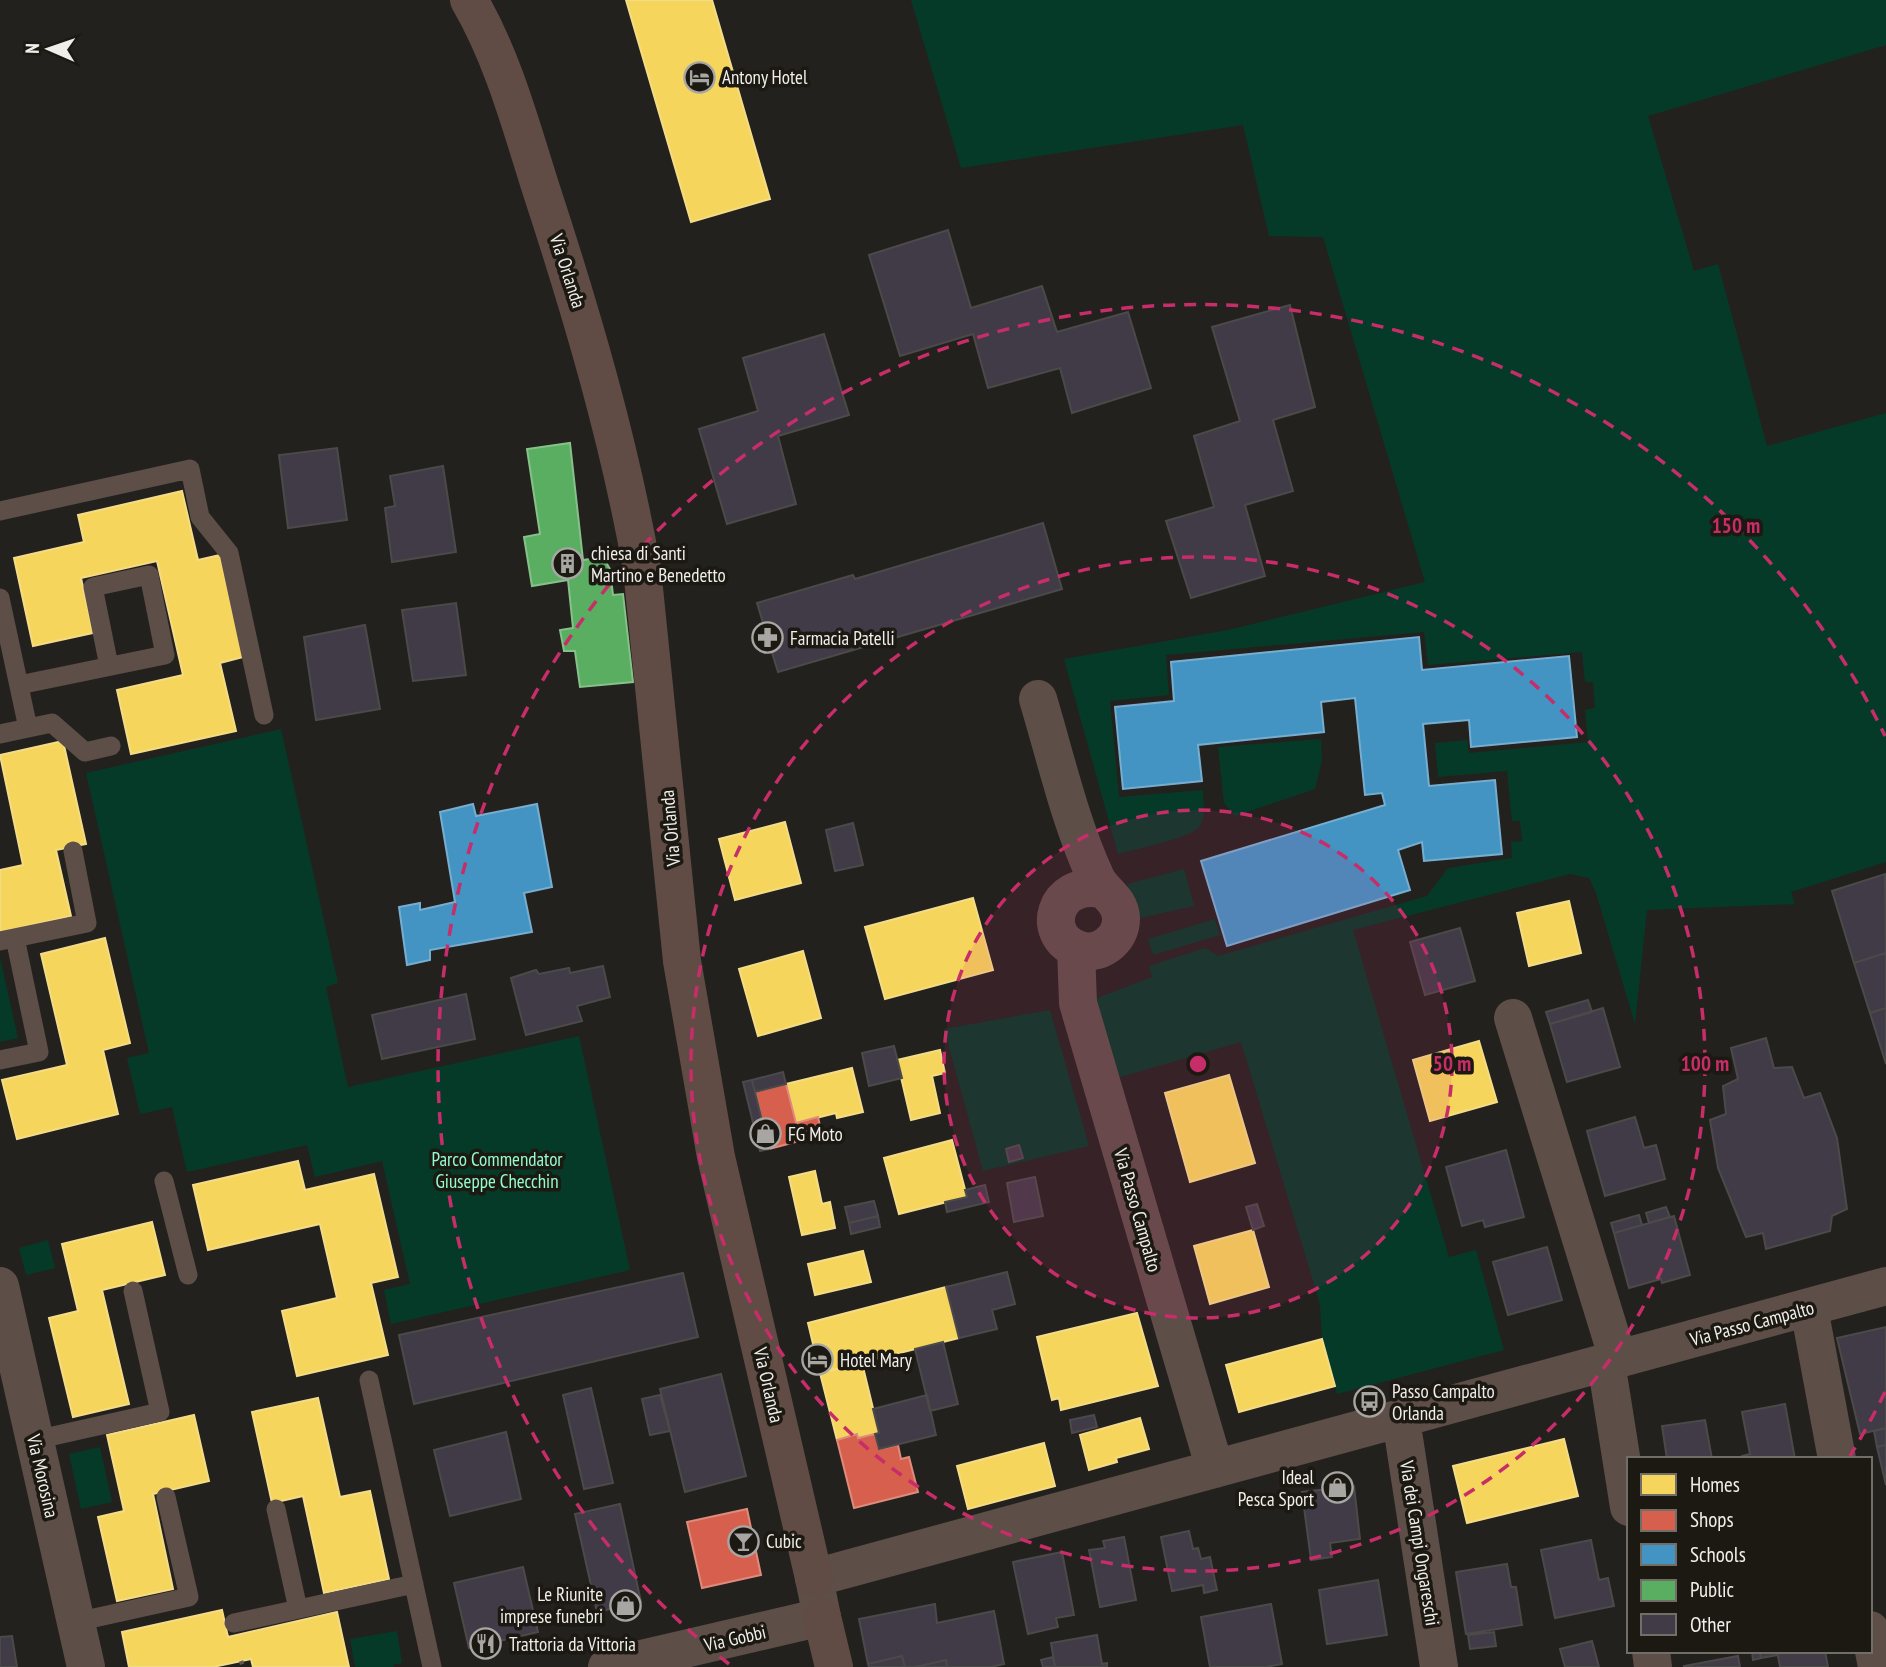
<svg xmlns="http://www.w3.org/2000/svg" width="1886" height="1667" viewBox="0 0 1886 1667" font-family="'PT Sans Narrow',sans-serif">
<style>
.green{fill:#063a28}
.homes{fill:#f6d55c;stroke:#f4dc87;stroke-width:2}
.shops{fill:#d6604d;stroke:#de8b7c;stroke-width:2}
.schools{fill:#4393c3;stroke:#77aecf;stroke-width:2}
.public{fill:#5aae61;stroke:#87c18a;stroke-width:2}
.building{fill:#413b47;stroke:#4b4a49;stroke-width:2}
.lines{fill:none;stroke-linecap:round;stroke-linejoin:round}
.path{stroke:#625854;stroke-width:4.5;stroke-dasharray:3.5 5;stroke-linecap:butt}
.service{stroke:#5e4e48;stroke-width:19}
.minor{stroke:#5e4e48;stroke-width:38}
.tertiary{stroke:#5e4e48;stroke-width:38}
.secondary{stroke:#604c45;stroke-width:38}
.ring{fill:none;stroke:#c72d69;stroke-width:3.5;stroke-dasharray:12 9}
.labels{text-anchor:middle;stroke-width:7;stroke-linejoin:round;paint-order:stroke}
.poi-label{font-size:19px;fill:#f0eeea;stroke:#1c1812;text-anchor:start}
.street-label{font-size:19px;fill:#f0eeea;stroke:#1c1812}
.park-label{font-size:19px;fill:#92fccc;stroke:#1c1812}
.centre{fill:#c72d69;stroke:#1c1812;stroke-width:3.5}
.ring-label{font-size:21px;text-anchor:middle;font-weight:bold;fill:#c72d69;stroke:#1c1812;stroke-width:7;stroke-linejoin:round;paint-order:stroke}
</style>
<rect width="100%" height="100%" fill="#23211e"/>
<path class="green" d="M911 0H1886V45L1648 116 1694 271 1718 264 1767 446 1886 413V862L1791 892 1795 904 1647 910 1635 1024 1596 893 1589 878 1570 874 1353 930 1449 1257 1476 1250 1504 1350 1337 1394 1322 1339 1320 1304 1241 1042 1117 1078 1092 1000 1152 977 1149 966 1205 948 1218 956 1427 896 1448 868 1512 858 1511 842 1522 841 1520 821H1512L1507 771 1438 777 1435 743 1467 740 1469 753 1588 742 1585 710 1595 708 1593 682H1585L1582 652 1428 665 1424 632 1166 655 1169 695 1110 701 1119 797 1203 790C1203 802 1207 818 1198 828 1187 839 1135 849 1118 854L1064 659 1228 630 1425 582 1323 237 1269 236 1243 125 961 168Z
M281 729 338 983 326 987 348 1087 579 1036 630 1270 391 1324 384 1290 410 1284 382 1161 315 1177 307 1145 187 1172 172 1107 140 1114 127 1058 149 1053 86 773Z
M1321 739 1322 760 1315 789 1235 816 1224 803 1218 747Z
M1184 869 1194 906 1136 919 1127 884Z
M1215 919 1220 935 1153 955 1148 939Z
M0 958 18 1038 0 1042Z
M1050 1010 1089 1146 983 1171 944 1029Z
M48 1240 55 1268 26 1275 19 1248Z
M100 1447 112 1502 81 1509 69 1454Z
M397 1631 402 1663 393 1665 394 1667H355L350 1639Z"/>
<path class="homes" d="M626 0H712L770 199 691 222Z
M182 491 198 560 220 555 243 657 220 663 236 731 131 754 117 690 183 675 157 561 81 578 93 633 33 646 14 558 84 542 78 515Z
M63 741 86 844 56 850 71 916 0 932V870L23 865 0 755Z
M785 822 801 883 735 900 719 839Z
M973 898 993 970 885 999 865 927Z
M1569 901 1581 953 1529 966 1517 913Z
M105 938 130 1043 103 1050 118 1114 17 1139 2 1080 67 1065 41 954Z
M803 951 821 1018 758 1036 739 969Z
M1479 1041 1497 1102 1430 1121 1413 1060Z
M940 1050 945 1073 932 1076 940 1113 911 1120 897 1060Z
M852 1068 863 1112 837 1118 836 1113 796 1123 786 1084Z
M1229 1075 1255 1163 1190 1182 1165 1093Z
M952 1140 967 1197 899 1214 884 1158Z
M298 1161 305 1190 374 1174 398 1277 371 1283 388 1355 297 1376 282 1311 337 1298 320 1224 208 1250 193 1185Z
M815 1171 822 1204 830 1202 835 1228 802 1235 789 1177Z
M152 1222 165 1275 102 1290 129 1404 73 1417 49 1318 78 1311 62 1244Z
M1253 1230 1269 1287 1210 1304 1194 1246Z
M863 1251 871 1282 815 1295 808 1264Z
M946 1287 959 1338 820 1373 808 1323Z
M1137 1313 1158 1386 1061 1410 1059 1398 1052 1400 1037 1337Z
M1322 1339 1335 1386 1239 1412 1226 1365Z
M862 1363 879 1433 858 1438 857 1434 837 1440 820 1373Z
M318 1398 340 1497 370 1491 389 1579 324 1593 303 1496 272 1503 252 1412Z
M194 1415 209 1481 153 1494 173 1589 117 1601 98 1517 124 1511 107 1435Z
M1140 1418 1149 1449 1116 1458 1117 1462 1089 1470 1080 1435Z
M1564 1439 1578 1496 1467 1523 1453 1466Z
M1044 1443 1055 1486 968 1509 957 1466Z
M222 1610 228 1637 337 1612 349 1667H253L251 1659 213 1667H129L122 1632Z"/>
<path class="shops" d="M786 1084 796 1123 818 1117 822 1135 769 1149 755 1092Z
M857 1434 858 1438 875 1434 879 1449 898 1445 901 1459 909 1457 918 1492 854 1508 837 1440Z
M747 1509 761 1575 702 1588 687 1522Z"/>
<path class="schools" d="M1419 637 1422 670 1569 656 1577 737 1471 747 1469 720 1423 724 1429 786 1495 780 1502 854 1424 861 1422 842 1398 850 1410 890 1227 946 1201 861 1385 805 1382 793 1365 795 1355 698 1321 702 1324 732 1198 745 1202 781 1123 789 1115 707 1174 701 1171 662Z
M473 804 476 816 537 804 552 887 524 893 532 932 430 950V960L407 965 399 907 420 903V910L455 902 440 812Z"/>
<path class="public" d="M570 443 583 560 603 557 610 569 613 595 623 594 633 682 580 687 575 651H564L560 630 573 628 568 580 532 586 524 537 540 534 527 449Z"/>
<path class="building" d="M948 230 971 308 1042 286 1057 332 1128 312 1151 388 1072 413 1060 368 988 388 973 334 900 356 869 255Z
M1290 305 1315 407 1273 420 1293 491 1245 505 1265 576 1191 598 1166 521 1214 507 1194 436 1240 421 1212 327Z
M824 334 849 415 778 436 796 504 727 524 699 429 758 411 743 358Z
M337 448 347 520 288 528 279 455Z
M443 466 456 552 392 562 385 508 395 506 390 476Z
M1043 523 1062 589 778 672 757 603 853 575 855 579Z
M456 603 466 675 413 681 402 610Z
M365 625 380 709 316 720 304 637Z
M853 823 863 865 835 871 826 830Z
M1885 874 1886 953 1854 963 1832 891Z
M1460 928 1475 981 1425 995 1410 942Z
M1886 953V1008L1870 1013 1854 963Z
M603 966 610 997 577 1006 582 1021 526 1035 511 978 536 970 539 974 569 968 570 973Z
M466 994 475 1039 382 1059 372 1015Z
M1588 1000 1592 1012 1550 1024 1546 1012Z
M1603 1008 1620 1067 1567 1082 1550 1024Z
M1886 1008V1064L1870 1013Z
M1766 1038 1774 1068 1792 1067 1804 1098 1820 1093 1837 1138 1847 1209 1832 1216 1830 1231 1766 1249 1763 1233 1746 1237 1718 1168 1710 1120 1726 1114 1723 1086 1738 1079 1731 1048Z
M894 1046 902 1078 869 1086 862 1053Z
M783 1072 786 1084 755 1092 752 1080Z
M752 1080 769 1149 760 1151 743 1082Z
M1635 1117 1644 1148 1656 1145 1665 1179 1605 1196 1587 1131Z
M1019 1145 1023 1158 1009 1162 1006 1149Z
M1506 1150 1524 1217 1485 1227 1483 1220 1462 1226 1446 1167Z
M1035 1177 1043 1216 1014 1222 1007 1183Z
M985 1185 989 1202 947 1212 945 1202 967 1197 965 1190Z
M874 1201 878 1216 849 1223 845 1207Z
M1257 1204 1264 1226 1253 1230 1246 1207Z
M1666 1207 1670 1217 1649 1223 1646 1213Z
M1639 1215 1642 1225 1614 1233 1611 1223Z
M878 1216 880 1227 851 1234 849 1223Z
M1674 1216 1690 1275 1662 1283 1661 1279 1629 1288 1614 1233Z
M1547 1247 1562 1300 1508 1315 1493 1262Z
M1007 1272 1015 1304 992 1310 997 1329 959 1338 946 1287Z
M683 1273 698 1337 414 1404 399 1335Z
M1886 1327V1428L1860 1434 1837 1338Z
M943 1342 958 1404 930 1411 915 1349Z
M721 1374 746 1476 685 1492 660 1389Z
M591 1388 613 1483 584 1489 563 1395Z
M660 1395 670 1431 650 1435 642 1399Z
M927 1395 936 1435 879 1449 875 1434 879 1433 873 1409Z
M1785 1404 1795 1459H1742V1456L1750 1454 1742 1412Z
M1094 1415 1097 1427 1072 1433 1070 1420Z
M1705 1420 1712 1459H1667L1662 1426Z
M1886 1428V1445L1877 1447 1874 1431Z
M506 1432 521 1499 450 1516 434 1450Z
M1886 1445V1485L1877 1447Z
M1354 1486 1360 1539 1330 1543 1332 1557 1311 1560 1302 1492Z
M620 1504 641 1602 597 1612 575 1514Z
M1189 1531 1193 1549 1198 1548 1201 1559 1210 1557 1217 1590 1204 1593 1203 1585 1172 1591 1161 1537Z
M1124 1537 1136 1600 1100 1607 1089 1550 1105 1548 1103 1541Z
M1591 1540 1599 1580 1608 1578 1614 1606 1555 1618 1541 1550Z
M1062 1552 1074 1615 1056 1618 1058 1627 1028 1634 1013 1562Z
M1507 1564 1511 1587H1516L1522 1625 1466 1634 1456 1572Z
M523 1567 538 1632 469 1648 454 1583Z
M1378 1580 1387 1635 1327 1644 1319 1590Z
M935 1604 937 1623 994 1611 1004 1664 991 1667H947L946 1660 915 1667H905L902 1656 868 1664 859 1619Z
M1271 1604 1282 1664 1266 1667H1210L1201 1617Z
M1494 1632 1496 1646 1470 1649 1468 1635Z
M1097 1635 1102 1664 1107 1663V1667H1055L1051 1643Z
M12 1636 17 1667H0V1637Z
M1592 1641 1599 1667H1565L1560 1649Z
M1752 1651H1760L1761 1658 1753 1660Z
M1760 1651H1777L1778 1655 1761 1658Z
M1777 1651H1825L1828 1667H1780Z
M902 1656 905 1667H869L868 1664Z
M1738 1656 1740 1667H1684V1666Z
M1053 1657 1055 1667H1043L1041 1660Z
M946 1660 947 1667H915Z"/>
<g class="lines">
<path class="path" d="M241 1661 243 1667"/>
<path class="service" d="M0 511 190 469 200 517 229 553 264 715
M0 598 28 728
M19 685 165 655 149 575 93 587 109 666
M0 734 52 723 85 752 111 746
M0 941 87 923 73 851
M0 1060 39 1052 15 938
M164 1181 188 1275
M369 1380 432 1667
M35 1440 160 1412 133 1291
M276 1509 298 1609
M76 1622 189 1597 166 1497
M234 1623 414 1584"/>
<path class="minor" d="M1038 699C1056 759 1070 822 1096 878 1103 893 1120 899 1121 918 1122 940 1098 958 1077 949 1040 935 1054 880 1101 889
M1076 949 1078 1003 1215 1469
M1513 1018 1618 1359
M0 1286 86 1667
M1809 1308 1837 1459
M1606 1362 1629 1507
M1401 1419 1439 1667
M814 1578 1886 1286
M1870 1630 1877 1667
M1651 1651 1653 1667"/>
<path class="tertiary" d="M607 1667 822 1617 814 1578"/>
<path class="secondary" d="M469 0C503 58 521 126 541 189 582 314 619 440 642 569L682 961 716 1157 814 1578
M822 1617 834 1667"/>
</g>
<circle cx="1198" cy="1064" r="254" fill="#c72d69" fill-opacity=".12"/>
<g class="ring">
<circle cx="1198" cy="1064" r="254"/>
<circle cx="1198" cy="1064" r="507"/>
<path d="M1885 1392A761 761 0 0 1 1850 1456M729 1664A761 761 0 1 1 1885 736"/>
</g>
<defs>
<symbol id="hotel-ring" viewBox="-11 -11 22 22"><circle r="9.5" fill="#1c1812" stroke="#a8a6a3" stroke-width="1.5"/><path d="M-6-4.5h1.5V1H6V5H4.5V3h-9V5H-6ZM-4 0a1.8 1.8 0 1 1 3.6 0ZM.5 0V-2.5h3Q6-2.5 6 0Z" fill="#a8a6a3"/></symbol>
<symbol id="building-ring" viewBox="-11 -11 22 22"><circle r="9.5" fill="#1c1812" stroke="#a8a6a3" stroke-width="1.5"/><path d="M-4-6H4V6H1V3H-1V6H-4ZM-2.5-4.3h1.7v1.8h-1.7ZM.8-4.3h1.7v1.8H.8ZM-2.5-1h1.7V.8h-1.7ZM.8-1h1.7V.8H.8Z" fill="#a8a6a3"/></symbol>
<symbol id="pharmacy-ring" viewBox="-11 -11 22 22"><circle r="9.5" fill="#1c1812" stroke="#a8a6a3" stroke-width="1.5"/><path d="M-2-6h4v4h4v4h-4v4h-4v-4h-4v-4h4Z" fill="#a8a6a3"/></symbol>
<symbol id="shop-ring" viewBox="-11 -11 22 22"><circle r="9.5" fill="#1c1812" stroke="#a8a6a3" stroke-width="1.5"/><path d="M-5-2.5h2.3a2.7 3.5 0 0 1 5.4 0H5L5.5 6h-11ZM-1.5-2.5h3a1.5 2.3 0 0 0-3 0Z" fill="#a8a6a3"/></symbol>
<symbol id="bus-ring" viewBox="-11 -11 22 22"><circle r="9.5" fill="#1c1812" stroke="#a8a6a3" stroke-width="1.5"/><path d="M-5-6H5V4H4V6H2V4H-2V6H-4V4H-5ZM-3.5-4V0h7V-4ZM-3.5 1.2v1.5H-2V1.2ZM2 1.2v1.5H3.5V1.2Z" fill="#a8a6a3"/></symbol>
<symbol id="bar-ring" viewBox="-11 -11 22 22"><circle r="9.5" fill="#1c1812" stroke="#a8a6a3" stroke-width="1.5"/><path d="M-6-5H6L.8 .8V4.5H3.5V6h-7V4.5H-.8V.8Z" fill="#a8a6a3"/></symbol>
<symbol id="restaurant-ring" viewBox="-11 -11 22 22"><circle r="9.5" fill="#1c1812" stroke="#a8a6a3" stroke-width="1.5"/><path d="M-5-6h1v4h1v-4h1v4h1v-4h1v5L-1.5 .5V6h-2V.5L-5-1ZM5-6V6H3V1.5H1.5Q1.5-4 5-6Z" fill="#a8a6a3"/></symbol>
</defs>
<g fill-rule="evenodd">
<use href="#hotel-ring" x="682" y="60" width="35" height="35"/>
<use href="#building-ring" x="550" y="546" width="35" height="35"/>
<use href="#pharmacy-ring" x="750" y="620" width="35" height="35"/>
<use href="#shop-ring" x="748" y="1116" width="35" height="35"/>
<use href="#hotel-ring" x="800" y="1342" width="35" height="35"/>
<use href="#bus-ring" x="1352" y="1384" width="35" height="35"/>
<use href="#shop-ring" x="1320" y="1470" width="35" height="35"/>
<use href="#bar-ring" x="726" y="1524" width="35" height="35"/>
<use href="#shop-ring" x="608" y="1588" width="35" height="35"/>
<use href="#restaurant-ring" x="468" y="1626" width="35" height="35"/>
</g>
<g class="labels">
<g class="poi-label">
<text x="722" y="84">Antony Hotel</text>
<text x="591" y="560">chiesa di Santi<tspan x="591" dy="22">Martino e Benedetto</tspan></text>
<text x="790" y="645">Farmacia Patelli</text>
<text x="788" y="1141">FG Moto</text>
<text x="840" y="1367">Hotel Mary</text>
<text x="1392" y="1398">Passo Campalto<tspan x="1392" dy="22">Orlanda</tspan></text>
<text x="1314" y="1484" text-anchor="end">Ideal<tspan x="1314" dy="22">Pesca Sport</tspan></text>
<text x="766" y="1548">Cubic</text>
<text x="603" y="1601" text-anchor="end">Le Riunite<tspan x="603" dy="22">imprese funebri</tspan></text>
<text x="509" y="1651">Trattoria da Vittoria</text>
</g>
<g class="street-label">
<text transform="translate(568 271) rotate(72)" y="7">Via Orlanda</text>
<text transform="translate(670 828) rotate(-95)" y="7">Via Orlanda</text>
<text transform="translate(1138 1210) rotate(74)" y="7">Via Passo Campalto</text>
<text transform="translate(1752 1323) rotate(-15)" y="7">Via Passo Campalto</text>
<text transform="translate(769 1385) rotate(77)" y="7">Via Orlanda</text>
<text transform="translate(43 1476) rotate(77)" y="7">Via Morosina</text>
<text transform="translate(1420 1543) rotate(81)" y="7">Via dei Campi Ongareschi</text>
<text transform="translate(735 1638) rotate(-13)" y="7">Via Gobbi</text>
</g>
<g class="park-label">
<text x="497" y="1166">Parco Commendator<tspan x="497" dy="22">Giuseppe Checchin</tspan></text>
</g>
</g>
<circle cx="1198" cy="1064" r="10" class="centre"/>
<g class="ring-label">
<text x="1736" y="533">150 m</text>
<text x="1452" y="1071">50 m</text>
<text x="1705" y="1071">100 m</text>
</g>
<rect x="1627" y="1457" width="245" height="196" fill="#1c1812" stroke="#716e68" stroke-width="2"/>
<rect x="1641" y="1474" width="35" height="21" fill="#f6d55c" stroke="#716e68" stroke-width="2"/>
<text x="1690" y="1492" font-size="21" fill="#f0eeea">Homes</text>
<rect x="1641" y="1510" width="35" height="21" fill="#d6604d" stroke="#716e68" stroke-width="2"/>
<text x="1690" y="1527" font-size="21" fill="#f0eeea">Shops</text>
<rect x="1641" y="1544" width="35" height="21" fill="#4393c3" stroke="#716e68" stroke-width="2"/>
<text x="1690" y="1562" font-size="21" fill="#f0eeea">Schools</text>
<rect x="1641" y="1580" width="35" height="21" fill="#5aae61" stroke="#716e68" stroke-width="2"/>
<text x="1690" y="1597" font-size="21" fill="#f0eeea">Public</text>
<rect x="1641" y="1614" width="35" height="21" fill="#413b47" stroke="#716e68" stroke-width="2"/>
<text x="1690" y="1632" font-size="21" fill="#f0eeea">Other</text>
<g transform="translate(49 49) rotate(272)" stroke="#1c1812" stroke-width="5" paint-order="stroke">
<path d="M0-5L12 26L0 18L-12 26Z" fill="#f0eeea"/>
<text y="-10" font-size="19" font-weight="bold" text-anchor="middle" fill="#f0eeea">N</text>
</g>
</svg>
